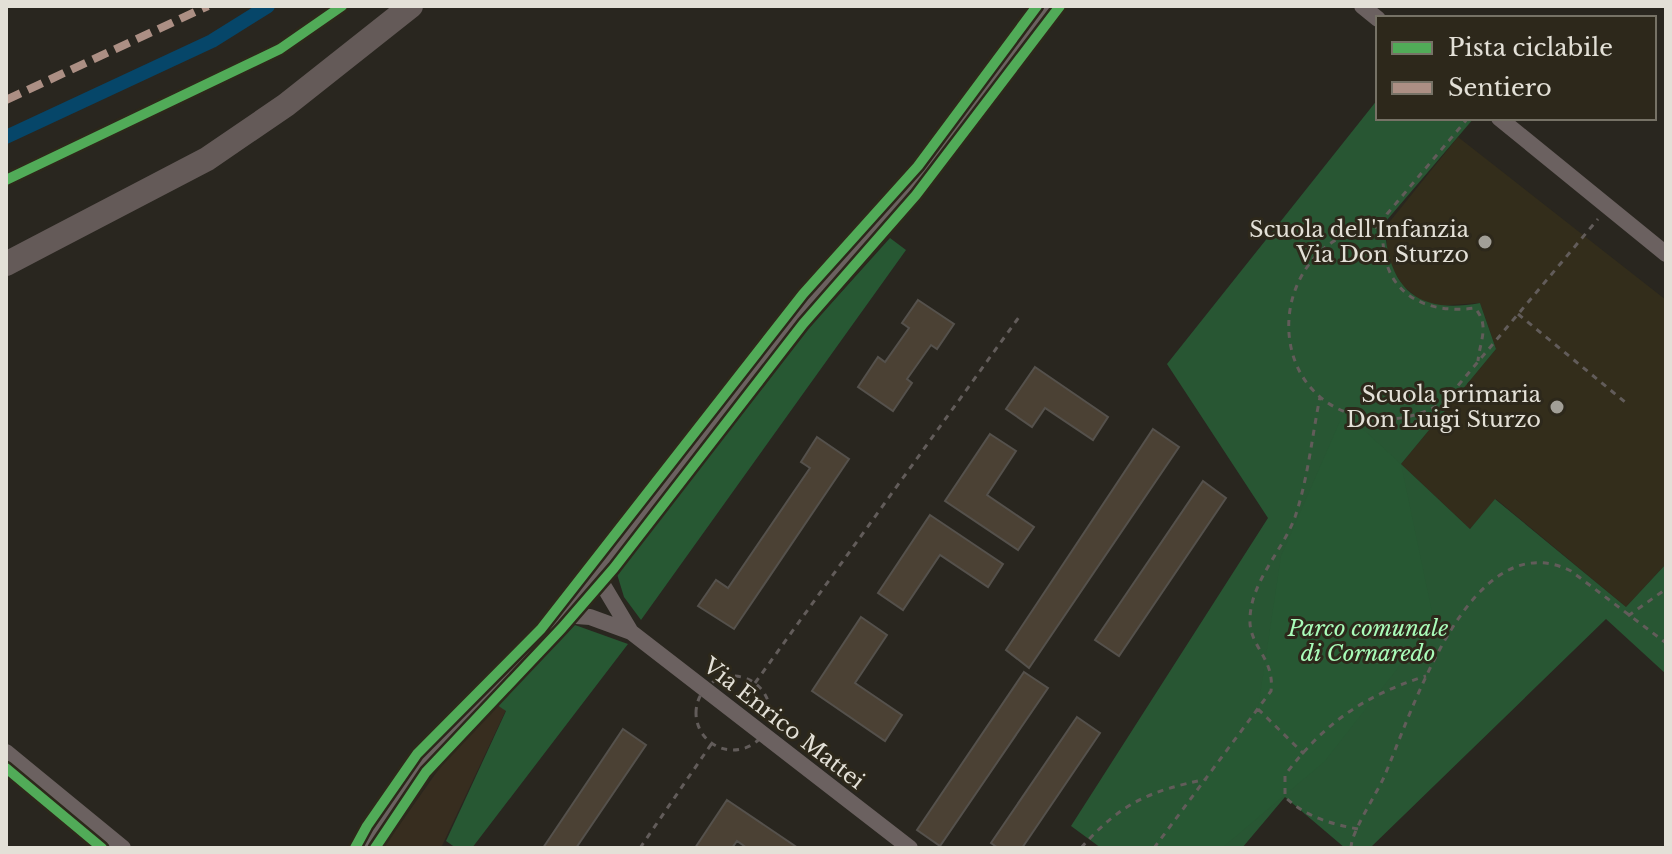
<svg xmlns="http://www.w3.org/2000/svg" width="1672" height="854" viewBox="0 0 1672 854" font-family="'Libre Baskerville',serif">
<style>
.industrial{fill:#372d1f}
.built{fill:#332d1b}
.green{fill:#285633}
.forest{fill:#275833}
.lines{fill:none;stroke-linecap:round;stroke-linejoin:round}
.canal{stroke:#064669;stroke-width:14}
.building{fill:#4b4134;stroke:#55514c;stroke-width:2}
.path{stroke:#625c5a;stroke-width:3;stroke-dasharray:6 6;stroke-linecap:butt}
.street{stroke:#6b6160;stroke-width:16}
.secondary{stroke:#645a58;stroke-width:24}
.quiet{stroke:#ac8f84;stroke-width:8;stroke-dasharray:16 8;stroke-linecap:butt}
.cycleway-casing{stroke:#2d281b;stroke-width:15}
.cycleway{stroke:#51ab58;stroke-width:10}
.poi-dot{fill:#a29f97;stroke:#2d281b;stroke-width:3}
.labels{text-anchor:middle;stroke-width:6;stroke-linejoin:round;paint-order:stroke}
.poi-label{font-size:22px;fill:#e3e0d7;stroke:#2d281b;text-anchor:end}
.park-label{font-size:22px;font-style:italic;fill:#a9fcb9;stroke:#2d281b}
.street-label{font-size:22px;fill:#e3e0d7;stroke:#2d281b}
</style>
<rect width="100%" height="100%" fill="#29261f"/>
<path class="industrial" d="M497 705 506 710 441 848H383L458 742Z"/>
<path class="built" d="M1458 137 1666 300V564L1626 607 1496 499 1470 529 1401 464 1496 349 1480 303 1435 306 1419 299 1403 286 1387 260V225Z"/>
<path class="green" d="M1378 99V118H1474L1381 227 1385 231C1390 292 1421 314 1480 303L1496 349 1401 464 1470 529 1495 499 1626 607 1666 564V674L1606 619 1370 848H1345L1285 797 1242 848H1101L1071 826 1268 518 1167 364Z"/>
<path class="forest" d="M890 238 906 250 641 620 624 597 617 574 810 327Z
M1344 412 1401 464 1434 622 1324 762 1222 848H1152L1258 709 1281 556Z
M575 625 628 644 472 848H456L446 841 506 711 497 705Z"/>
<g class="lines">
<path class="canal" d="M6 137 212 41 268 6"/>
</g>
<path class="building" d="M918 300 954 324 937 349 931 345 907 379 912 383 893 411 858 387 878 357 885 362 909 328 902 323Z
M1035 367 1108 417 1093 440 1045 408 1032 427 1006 409Z
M1153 429 1179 447 1029 668 1006 650Z
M990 434 1016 451 987 495 1034 527 1018 550 945 501Z
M817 437 849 459 734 629 698 606 716 580 728 588 810 468 801 462Z
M1203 481 1226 498 1119 656 1095 640Z
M930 515 1003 564 988 587 940 555 903 610 878 593Z
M861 617 887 635 855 683 902 715 885 741 812 691Z
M1024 672 1048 688 940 846 917 830Z
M1077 717 1100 733 1022 848H998L991 843Z
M623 729 646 745 576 848H543Z
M727 800 798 848H747L737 841 732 848H695Z"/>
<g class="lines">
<path class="path" d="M1468 118 1387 214C1380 228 1382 236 1384 251 1390 299 1433 314 1475 308 1490 326 1480 340 1478 361
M1381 227C1321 228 1281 285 1290 342 1302 417 1387 439 1445 401L1598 219
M1518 314 1625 402
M1628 616 1666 589
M696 713a37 37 0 1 1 74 0a37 37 0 1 1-74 0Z
M755 683 1019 317
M1258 709 1304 754
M1358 829C1331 824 1306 817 1285 797V775C1324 723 1365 695 1426 676
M640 848 712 743
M1081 848C1121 803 1149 791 1207 779
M1154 848 1271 691C1275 657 1248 647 1250 617 1252 580 1283 550 1295 517 1308 479 1312 436 1320 397
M1351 848C1351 832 1376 795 1384 777 1413 710 1471 521 1571 571L1666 643"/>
<path class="street" d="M1362 6 1378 19
M1499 118 1666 254
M597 575 631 632 910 848
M563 615 590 617 631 632
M6 752 123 848
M366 848 420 768 450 732 527 657 581 594 797 318 910 190 1049 6"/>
<path class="secondary" d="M6 264 207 159 286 105 411 6"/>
<path class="quiet" d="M6 100 208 6"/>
<defs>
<path id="cycleway" d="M6 180 280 49 342 6
M6 768 102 848
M355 848 367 826 417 754 541 629 803 294 918 166 1037 6
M375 848 426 772 562 628 614 568 803 324 916 195 1060 6"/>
</defs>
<use href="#cycleway" class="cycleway-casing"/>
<use href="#cycleway" class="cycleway"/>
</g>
<g class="poi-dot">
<circle cx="1485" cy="242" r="8"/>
<circle cx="1557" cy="407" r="8"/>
</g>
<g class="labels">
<g class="poi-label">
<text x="1469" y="237">Scuola dell'Infanzia<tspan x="1469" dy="25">Via Don Sturzo</tspan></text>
<text x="1541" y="402">Scuola primaria<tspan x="1541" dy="25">Don Luigi Sturzo</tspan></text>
</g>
<g class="park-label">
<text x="1368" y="636">Parco comunale<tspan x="1368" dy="25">di Cornaredo</tspan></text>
</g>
<g class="street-label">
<text transform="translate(784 723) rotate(38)" y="8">Via Enrico Mattei</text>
</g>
</g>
<rect width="1672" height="854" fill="none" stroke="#e3e0d7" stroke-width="16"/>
<rect x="1376" y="16" width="280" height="104" fill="#2d281b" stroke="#767266" stroke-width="2"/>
<rect x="1392" y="42" width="40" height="12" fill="#51ab58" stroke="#767266" stroke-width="2"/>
<text x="1448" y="56" font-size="24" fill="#e3e0d7">Pista ciclabile</text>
<rect x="1392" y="82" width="40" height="12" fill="#ac8f84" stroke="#767266" stroke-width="2"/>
<text x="1448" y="96" font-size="24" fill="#e3e0d7">Sentiero</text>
</svg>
